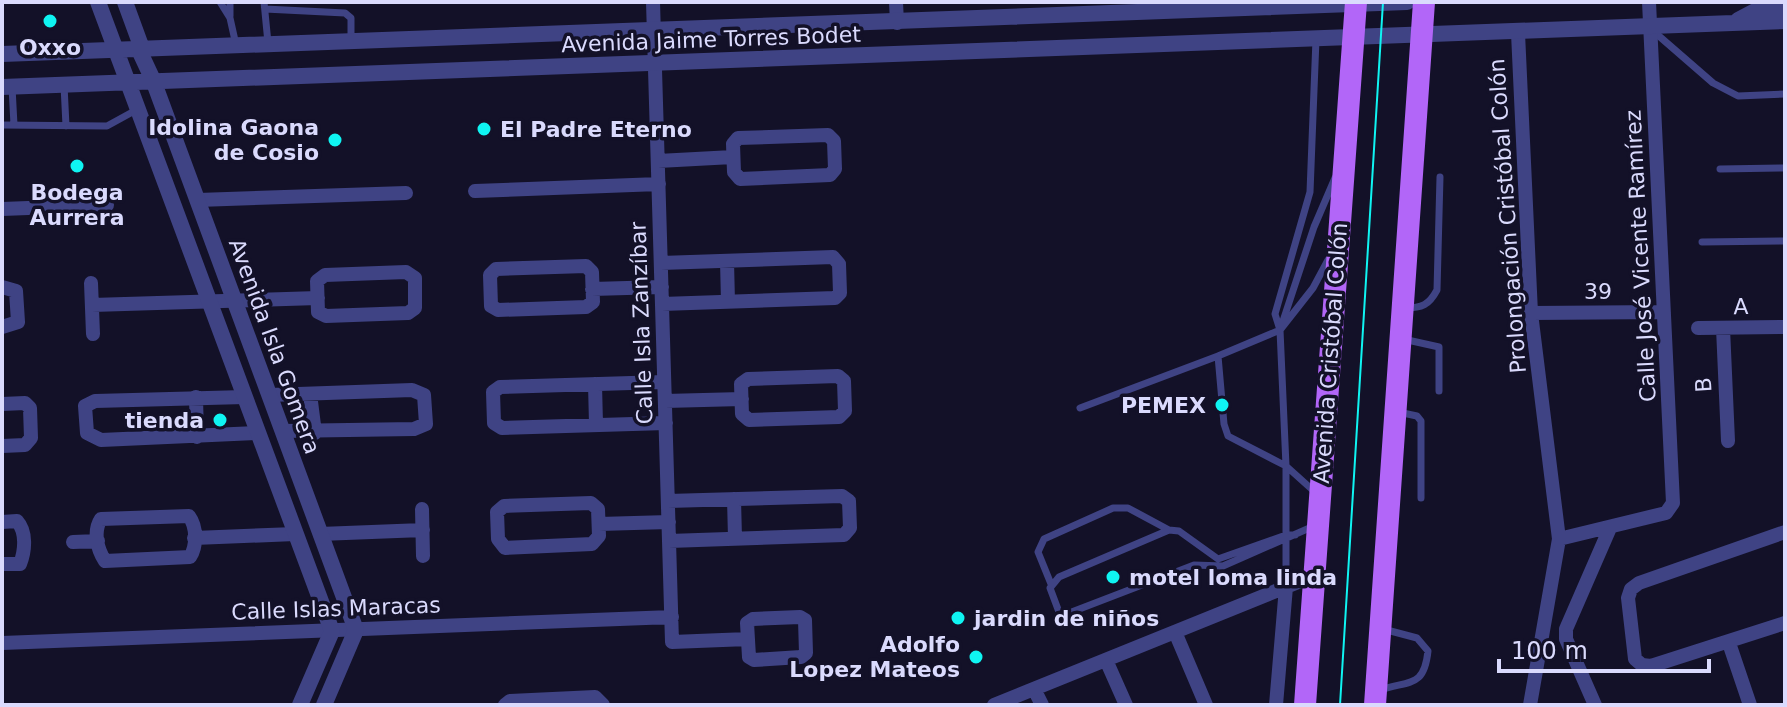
<svg xmlns="http://www.w3.org/2000/svg" width="1787" height="707" viewBox="0 0 1787 707" font-family="'DejaVu Sans',sans-serif">
<style>
.lines{fill:none;stroke-linecap:round;stroke-linejoin:round}
.service{stroke:#3f4384;stroke-width:7}
.minor{stroke:#3f4384;stroke-width:14}
.tertiary{stroke:#3f4384;stroke-width:16}
.primary{stroke:#b266f8;stroke-width:22}
.tram{stroke:#0ff4f2;stroke-width:2}
.poi-dot{fill:#0ff4f2;stroke:#131128;stroke-width:3}
.labels{text-anchor:middle;stroke-width:7;stroke-linejoin:round;paint-order:stroke}
.street-label{font-size:22px;fill:#dadafd;stroke:#131128}
.poi-label{font-size:22px;font-weight:bold;fill:#dadafd;stroke:#131128;text-anchor:end}
</style>
<rect width="100%" height="100%" fill="#131128"/>
<g class="lines">
<path class="service" d="M220 2 230 18 236 45
M264 2 268 43
M265 9 345 13 351 18V39
M230 16V2
M1652 30 1713 83 1738 96 1785 94
M64 85 66 126
M12 87 14 125
M2 125 107 126 138 109
M1720 169 1785 168
M1702 242 1785 241
M1405 308C1422 308 1429 305 1437 290L1440 177
M1282 324 1314 227 1335 178
M1403 339 1439 347V391
M1080 408 1218 356
M1398 412 1417 416 1421 421V498
M1316 493 1286 466 1228 436 1224 424 1218 356 1280 330 1313 288 1328 260
M1295 535H1286L1218 559 1179 531 1169 530 1059 577 1050 588 1059 612 1069 613 1194 565 1223 566 1314 526
M1051 584 1038 552 1044 539 1113 508H1128L1169 530
M1286 587V466L1280 330 1275 314 1310 192 1316 39
M1380 690C1410 680 1424 688 1428 651L1417 638 1383 629"/>
<path class="minor" d="M653 2 672 642 748 639
M896 2 897 23
M1518 33 1531 313 1559 539 1530 705
M828 135 834 141 835 169 830 175 740 179 734 172 733 144 738 138Z
M658 161 733 157
M475 191 659 184
M198 200 406 193
M2 209 107 205
M727 261 728 302
M661 263 833 257 839 264 840 293 835 298 662 304
M586 266 592 272 593 302 586 307 498 310 491 306 490 275 496 269Z
M406 272 415 278V308L408 313 326 316 318 312 317 281 325 275Z
M91 283 93 334
M2 287 16 291 18 322 2 327
M592 289 662 287
M92 305 318 298
M1531 313 1664 312
M1698 328 1785 327
M1723 328 1728 441
M838 376 844 381 845 411 839 417 749 420 742 414 741 384 748 379Z
M664 382 500 387 493 392 494 423 502 428 666 423
M595 384 596 424
M310 394 315 433
M270 395 412 390 424 395 426 424 414 429 283 431
M196 397 197 437
M245 397 95 401 85 406 87 433 101 440 258 433
M665 401 742 399
M2 404 25 403 30 408 31 438 25 445 2 446
M734 499 735 538
M668 501 842 496 849 501 850 528 844 535 669 541
M591 503 598 509 599 536 592 544 505 548 498 539 497 512 504 506Z
M422 509 423 556
M189 516C197 527 197 546 190 557L105 561C97 549 93 531 101 519Z
M2 522 17 521C27 532 25 551 20 564H2
M599 524 669 522
M1785 532 1639 583 1631 589 1628 598 1635 659 1642 665 1651 666 1785 623
M320 534 423 530
M194 538 295 534
M1559 539 1666 513 1673 503 1649 2
M73 542 98 541
M800 617 805 620 806 653 801 657 754 660 749 657 747 623 753 619Z
M1175 632 1206 705
M2 643 672 617
M1729 643 1750 705
M1106 660 1126 705
M1034 689 1042 705
M505 705 510 701 595 697 603 705
M994 705 1313 576
M1276 705 1286 587
M1595 705 1566 639V629L1610 528"/>
<path class="tertiary" d="M98 2 332 631 300 705
M125 2 140 43 139 50 153 80 356 630 324 705
M1738 20 1755 11 1785 9
M2 54 1407 2
M2 87 1785 21"/>
<path class="primary" d="M1305 705 1356 2
M1375 705 1424 2"/>
<path class="tram" d="M1340 705 1383 2"/>
</g>
<g class="poi-dot">
<circle cx="50" cy="21" r="8"/>
<circle cx="484" cy="129" r="8"/>
<circle cx="335" cy="140" r="8"/>
<circle cx="77" cy="166" r="8"/>
<circle cx="1222" cy="405" r="8"/>
<circle cx="220" cy="420" r="8"/>
<circle cx="1113" cy="577" r="8"/>
<circle cx="958" cy="618" r="8"/>
<circle cx="976" cy="657" r="8"/>
</g>
<g class="labels">
<g class="street-label">
<text transform="translate(711 39) rotate(-2)" y="8">Avenida Jaime Torres Bodet</text>
<text transform="translate(1507 216) rotate(-94)" y="8">Prolongación Cristóbal Colón</text>
<text transform="translate(1640 256) rotate(-93)" y="8">Calle José Vicente Ramírez</text>
<text x="1598" y="299">39</text>
<text transform="translate(1741 306) rotate(-1)" y="8">A</text>
<text transform="translate(641 323) rotate(-92)" y="8">Calle Isla Zanzíbar</text>
<text transform="translate(275 346) rotate(70)" y="8">Avenida Isla Gomera</text>
<text transform="translate(1330 353) rotate(-86)" y="8">Avenida Cristóbal Colón</text>
<text transform="translate(1703 385) rotate(-93)" y="8">B</text>
<text transform="translate(336 608) rotate(-2)" y="8">Calle Islas Maracas</text>
</g>
<g class="poi-label">
<text x="50" y="55" text-anchor="middle">Oxxo</text>
<text x="319" y="135">Idolina Gaona<tspan x="319" dy="25">de Cosio</tspan></text>
<text x="500" y="137" text-anchor="start">El Padre Eterno</text>
<text x="77" y="200" text-anchor="middle">Bodega<tspan x="77" dy="25">Aurrera</tspan></text>
<text x="1206" y="413">PEMEX</text>
<text x="204" y="428">tienda</text>
<text x="1129" y="585" text-anchor="start">motel loma linda</text>
<text x="974" y="626" text-anchor="start">jardin de niños</text>
<text x="960" y="652">Adolfo<tspan x="960" dy="25">Lopez Mateos</tspan></text>
</g>
</g>
<rect width="1787" height="707" fill="none" stroke="#dadafd" stroke-width="8"/>
<path d="M1499 659v12h210v-12" fill="none" stroke="#dadafd" stroke-width="4"/>
<text x="1511" y="659" font-size="24" fill="#dadafd" stroke="#131128" stroke-width="6" paint-order="stroke">100 m</text>
</svg>
